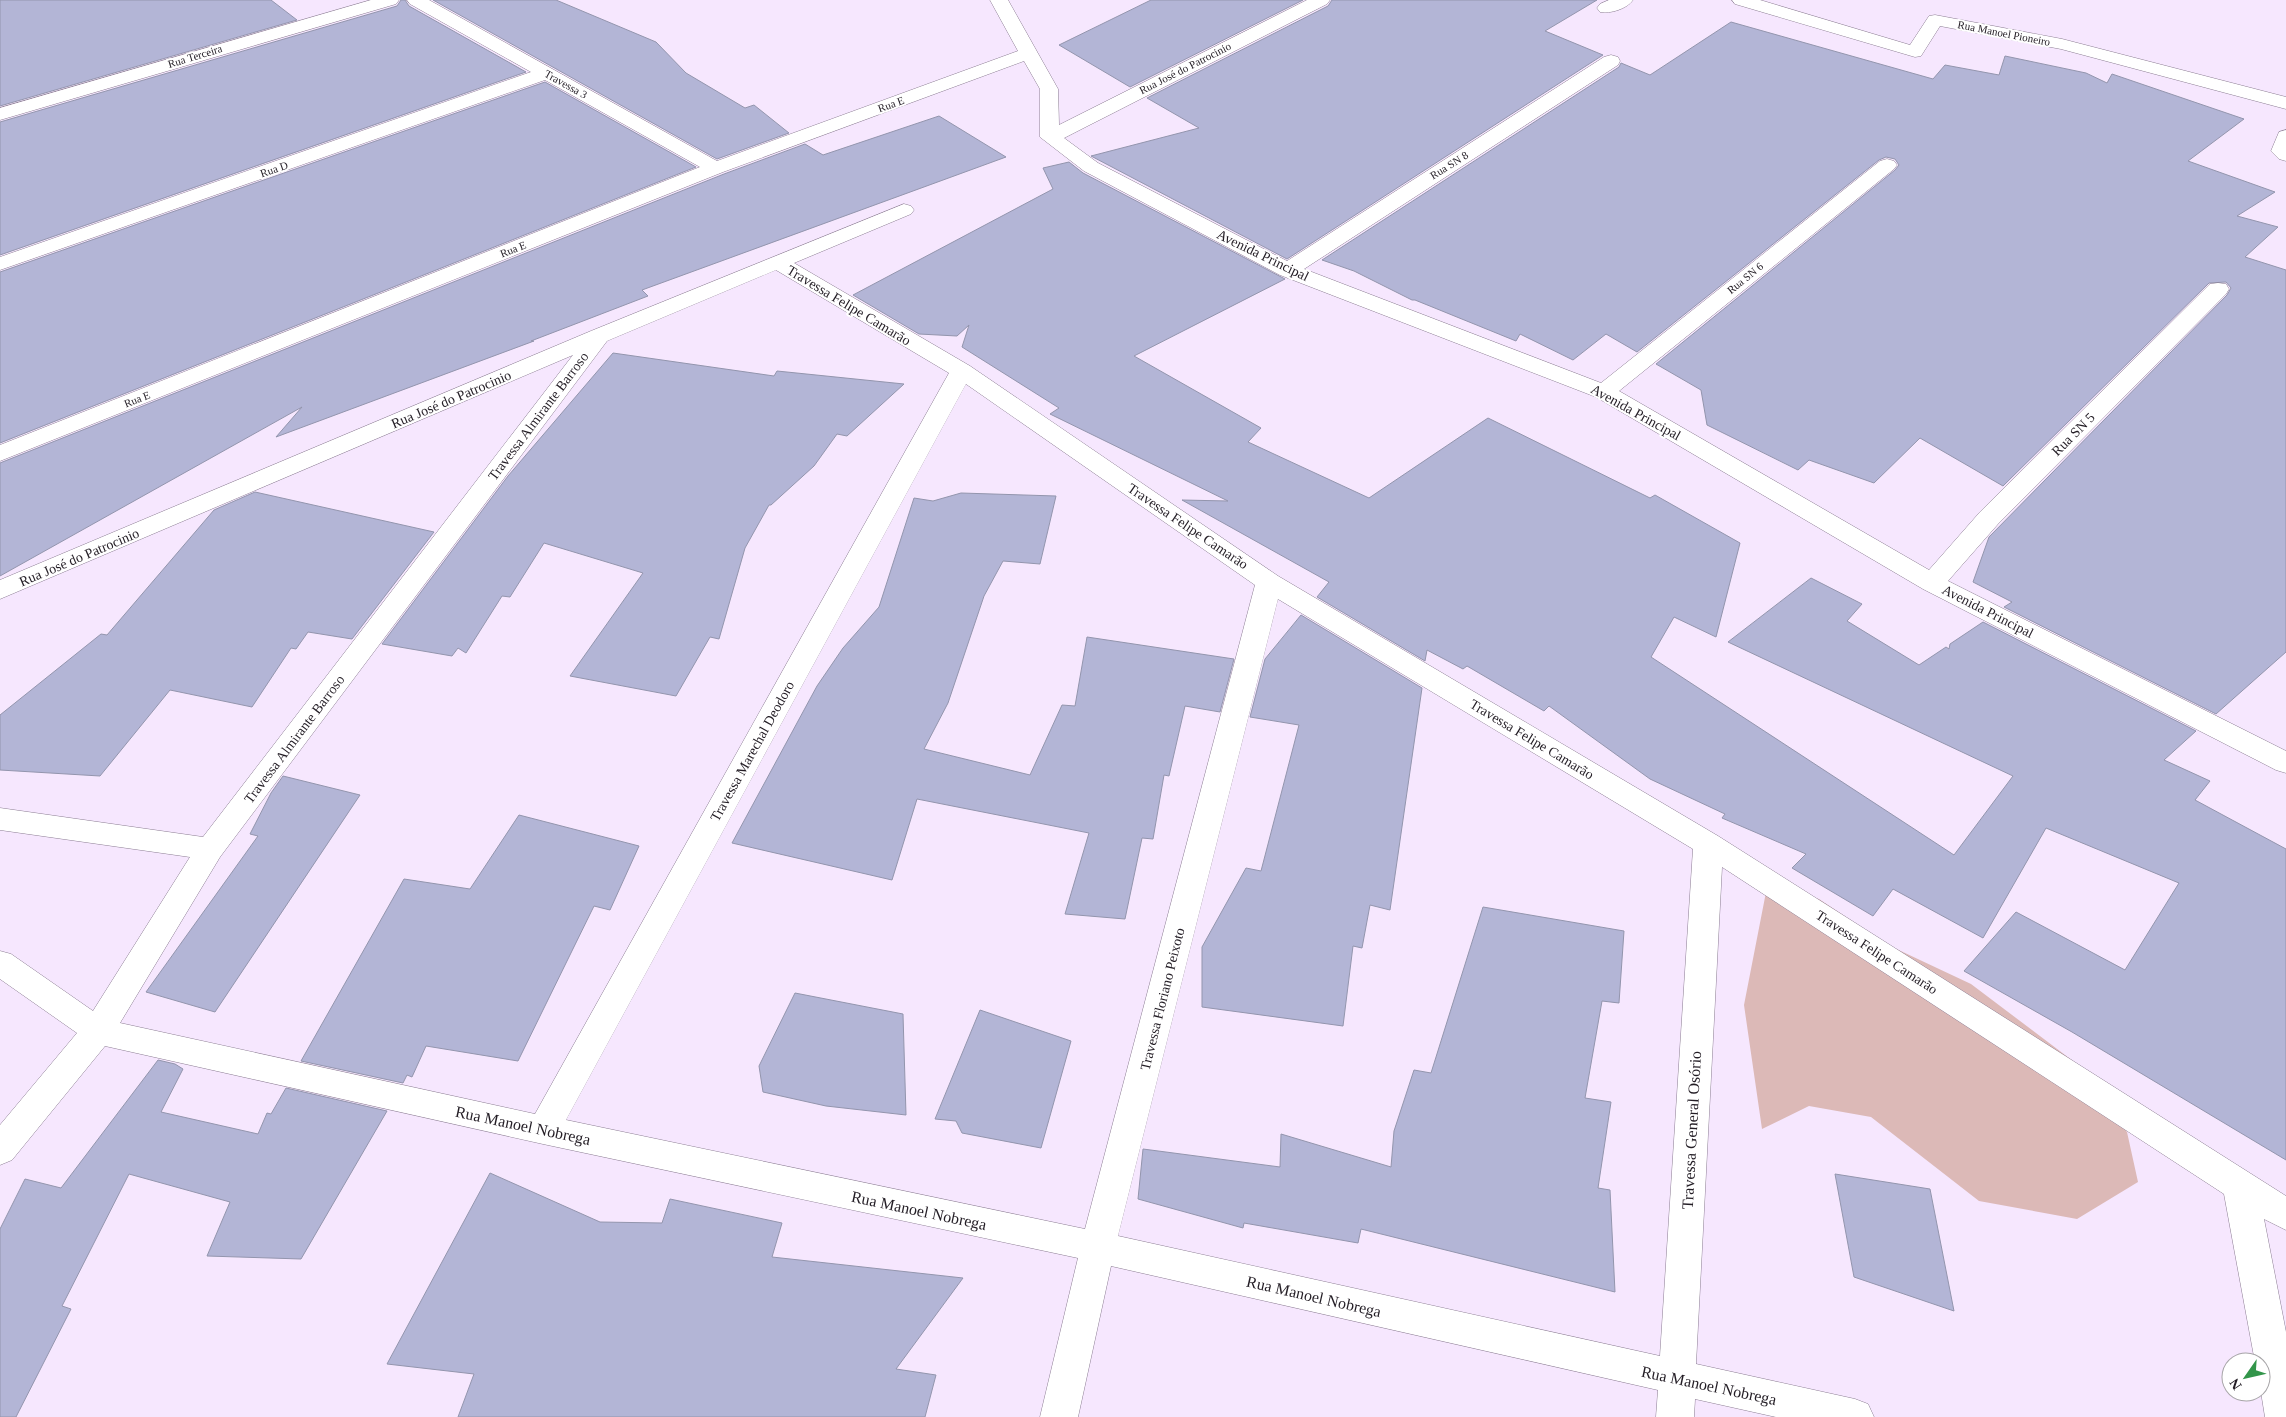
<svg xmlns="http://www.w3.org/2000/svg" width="2286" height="1417" viewBox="0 0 2286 1417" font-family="'Times New Roman',serif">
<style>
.green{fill:#dcb9b7}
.building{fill:#b3b5d6;stroke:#9395ad}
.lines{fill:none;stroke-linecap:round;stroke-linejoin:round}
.minor-casing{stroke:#8c7e93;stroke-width:1}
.minor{fill:#fff;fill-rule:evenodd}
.labels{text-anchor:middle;stroke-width:4;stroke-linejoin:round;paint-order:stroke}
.far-street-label{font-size:11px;fill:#231d25;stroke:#fff}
.street-label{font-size:14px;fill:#231d25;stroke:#fff}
.near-street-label{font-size:16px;fill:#231d25;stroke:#fff}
</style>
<rect width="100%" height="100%" fill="#f6e7fe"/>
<path class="green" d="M1767 887 1819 899 1888 945 1971 984 2077 1064 2127 1132 2138 1182 2077 1219 1979 1201 1871 1117 1809 1106 1762 1129 1744 1005Z"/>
<path class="building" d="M0 0H271L297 20 0 106Z
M401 0H405L409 6 526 72 0 255V122L397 6Z
M433 0H556L656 42 686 73 745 108 754 105 789 133 717 159Z
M1151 0H1303L1130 87 1059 45Z
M1332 0H1597L1545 31 1603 55 1287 259 1091 156 1199 128 1147 98 1328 6Z
M1731 22 1933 79 1945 65 1999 75 2005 56 2086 73 2107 83 2112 74 2244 119 2188 161 2275 192 2237 216 2278 227 2245 257 2286 270V652L2216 714 2004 607 2012 602 1973 582 1989 537 2227 295 2231 288 2226 282 2209 283 2003 486 1920 438 1874 483 1809 460 1798 470 1707 425 1701 390 1656 364 1895 170 1899 165 1895 159 1886 157 1879 160 1637 352 1606 334 1573 360 1520 334 1516 341 1415 300H1412L1354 271 1322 260 1619 67 1621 63 1650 75Z
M545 82 696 167 0 443V272Z
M939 116 1006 157 642 290 648 296 531 341H534L276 437 302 407 0 576V463L724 174 805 144 823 155Z
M1069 162 1083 173 1285 279 1134 356 1261 428 1248 442 1369 498 1488 418 1650 498 1655 495 1740 543 1716 637 1674 617 1651 657 1954 855 2013 776 1728 642 1811 578 1862 604 1847 621 1919 665 1946 647 1949 649 1950 644 1983 622 2196 731 2164 760 2210 781 2195 800 2286 849V1160L2072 1032 1964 971 2016 912 2125 970 2179 883 2046 828 1983 938 1893 889 1873 916 1792 868 1806 854 1722 818 1725 814 1650 779 1549 706 1544 711 1467 666 1463 669 1427 650 1425 661 1317 597 1329 582 1182 500 1228 501 1050 414 1059 408 962 347 969 325 957 336 919 334 853 295 1053 189 1043 168Z
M613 353 774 376 777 371 904 384 847 436 837 434 814 466 771 505H769L745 548 719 639 710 637 676 696 570 676 643 573 544 543 510 597 502 596 466 653 458 648 452 656 382 644 508 476Z
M255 492 434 532 352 639 308 632 296 649 291 648 252 707 170 690 100 776 0 770V715L101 634 107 635 214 510Z
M961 493 1056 496 1040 564 1003 561 984 596 948 703 924 749 1030 775 1062 705 1075 706 1087 637 1234 659 1220 712 1185 706 1169 776 1164 775 1153 839 1142 838 1125 919 1065 914 1089 833 917 799 892 880 732 843 817 686 843 648 879 607 914 498 933 501Z
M1301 615 1422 688 1390 910 1370 905 1362 948 1353 946 1343 1026 1202 1007V947L1246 868 1261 871 1299 725 1250 717 1265 659Z
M283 776 360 795 215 1012 146 992 258 836 250 834 271 793Z
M519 815 639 846 610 910 594 906 518 1061 426 1046 412 1077 407 1075 403 1083 301 1061 404 879 470 889Z
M1483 907 1624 931 1619 1003 1602 1001 1585 1098 1611 1102 1598 1188 1610 1190 1615 1292 1361 1229 1358 1243 1244 1223 1243 1228 1138 1199 1143 1149 1280 1167 1281 1134 1391 1167 1394 1131 1414 1070 1431 1073Z
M795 993 903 1014 906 1115 826 1106 763 1092 759 1066Z
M980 1010 1071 1041 1041 1148 962 1133 956 1121 935 1119Z
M158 1060 175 1064 183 1069 161 1112 258 1134 267 1113 271 1114 286 1088 387 1111 301 1259 207 1256 230 1202 129 1174 62 1306 71 1309 16 1417H0V1229L25 1179 61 1188Z
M490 1173 600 1222 662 1223 670 1199 782 1223 772 1257 963 1278 896 1369 936 1375 925 1417H458L474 1374 387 1364Z
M1835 1174 1930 1189 1954 1311 1854 1277Z"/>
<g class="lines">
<defs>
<path id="minor" d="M371 0H399L396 4 0 120V108Z
M407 0H429L717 161 1018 51 990 0H1008L1058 89 1059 125 1307 0H1330L1327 4 1064 138 1098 163 1287 261 1604 57 1611 55 1618 57 1620 61 1618 65 1304 269 1601 383 1880 161 1887 159 1894 161 1897 165 1894 169 1619 391 1929 570 1980 512 2210 284 2218 283 2226 284 2229 289 2226 294 1998 524 1948 581 2286 751V773L2276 770 1923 589 1596 397 1280 275 1084 171 1040 137V89L1024 61 723 172 0 461V445L700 167 545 80 0 270V257L531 72 410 4Z
M1609 0H1633C1627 9 1610 14 1600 12L1597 8 1600 4Z
M1732 0H1760L1910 45 1929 16 1935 15 2062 39 2286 97V109L2061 49 1940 26 1921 56 1915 57 1735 4Z
M2286 130V161L2279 159 2271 151 2279 132Z
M904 204 911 206 914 210 911 214 794 263 970 366 1278 576 1718 836 2286 1196V1230L2264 1219 2286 1332V1417H2265L2261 1392V1362H2255L2224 1194 1722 867 1696 1364 1855 1399 1868 1404 1874 1417H1776L1695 1399 1694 1417H1656L1658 1390 1111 1266 1078 1417H1040L1078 1258 543 1144 105 1046 12 1160 0 1165V1125L77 1033 0 979V951L11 954 93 1011 190 857 0 830V808L203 837 573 355 0 599V580L591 331ZM776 270 949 373 535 1114 120 1023 220 857 607 341ZM966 384 1255 585 1085 1229 566 1120ZM1278 599 1693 849 1660 1356 1118 1236Z"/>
</defs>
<use href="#minor" class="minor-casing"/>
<use href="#minor" class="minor"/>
</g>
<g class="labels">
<g class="far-street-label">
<text transform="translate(2004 33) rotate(11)" y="4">Rua Manoel Pioneiro</text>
<text transform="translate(195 56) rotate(-17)" y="4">Rua Terceira</text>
<text transform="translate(1185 68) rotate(-27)" y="4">Rua José do Patrocinio</text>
<text transform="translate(566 84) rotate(29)" y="4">Travessa 3</text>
<text transform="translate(891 104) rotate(-20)" y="4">Rua E</text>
<text transform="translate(1449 165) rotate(-32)" y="4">Rua SN 8</text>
<text transform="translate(274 169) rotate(-19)" y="4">Rua D</text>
<text transform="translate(513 249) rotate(-22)" y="4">Rua E</text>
<text transform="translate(1745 278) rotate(-39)" y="4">Rua SN 6</text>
<text transform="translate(137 399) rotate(-22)" y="4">Rua E</text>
</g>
<g class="street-label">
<text transform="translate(1263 255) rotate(26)" y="5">Avenida Principal</text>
<text transform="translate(849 305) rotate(31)" y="5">Travessa Felipe Camarão</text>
<text transform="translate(451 399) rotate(-23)" y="5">Rua José do Patrocinio</text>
<text transform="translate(1636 412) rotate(29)" y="5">Avenida Principal</text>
<text transform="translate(538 416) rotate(-53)" y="5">Travessa Almirante Barroso</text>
<text transform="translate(2073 434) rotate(-45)" y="5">Rua SN 5</text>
<text transform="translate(1188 526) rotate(34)" y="5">Travessa Felipe Camarão</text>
<text transform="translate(79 557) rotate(-23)" y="5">Rua José do Patrocinio</text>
<text transform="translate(1988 611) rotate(27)" y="5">Avenida Principal</text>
<text transform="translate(294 739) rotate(-53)" y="5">Travessa Almirante Barroso</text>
<text transform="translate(1532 739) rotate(31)" y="5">Travessa Felipe Camarão</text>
<text transform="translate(752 751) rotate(-61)" y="5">Travessa Marechal Deodoro</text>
<text transform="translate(1877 952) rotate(33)" y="5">Travessa Felipe Camarão</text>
<text transform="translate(1162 999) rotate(-76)" y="5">Travessa Floriano Peixoto</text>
</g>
<g class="near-street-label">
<text transform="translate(523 1125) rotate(12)" y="6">Rua Manoel Nobrega</text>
<text transform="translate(1691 1130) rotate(-87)" y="6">Travessa General Osório</text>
<text transform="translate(919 1210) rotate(12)" y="6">Rua Manoel Nobrega</text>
<text transform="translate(1314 1296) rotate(13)" y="6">Rua Manoel Nobrega</text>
<text transform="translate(1709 1385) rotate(12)" y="6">Rua Manoel Nobrega</text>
</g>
</g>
<g transform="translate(2246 1377) rotate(236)"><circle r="24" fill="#ffffff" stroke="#a7a5a8"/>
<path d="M0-4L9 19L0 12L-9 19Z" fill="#32954a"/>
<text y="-8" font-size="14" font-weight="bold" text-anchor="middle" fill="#231d25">N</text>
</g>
</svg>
